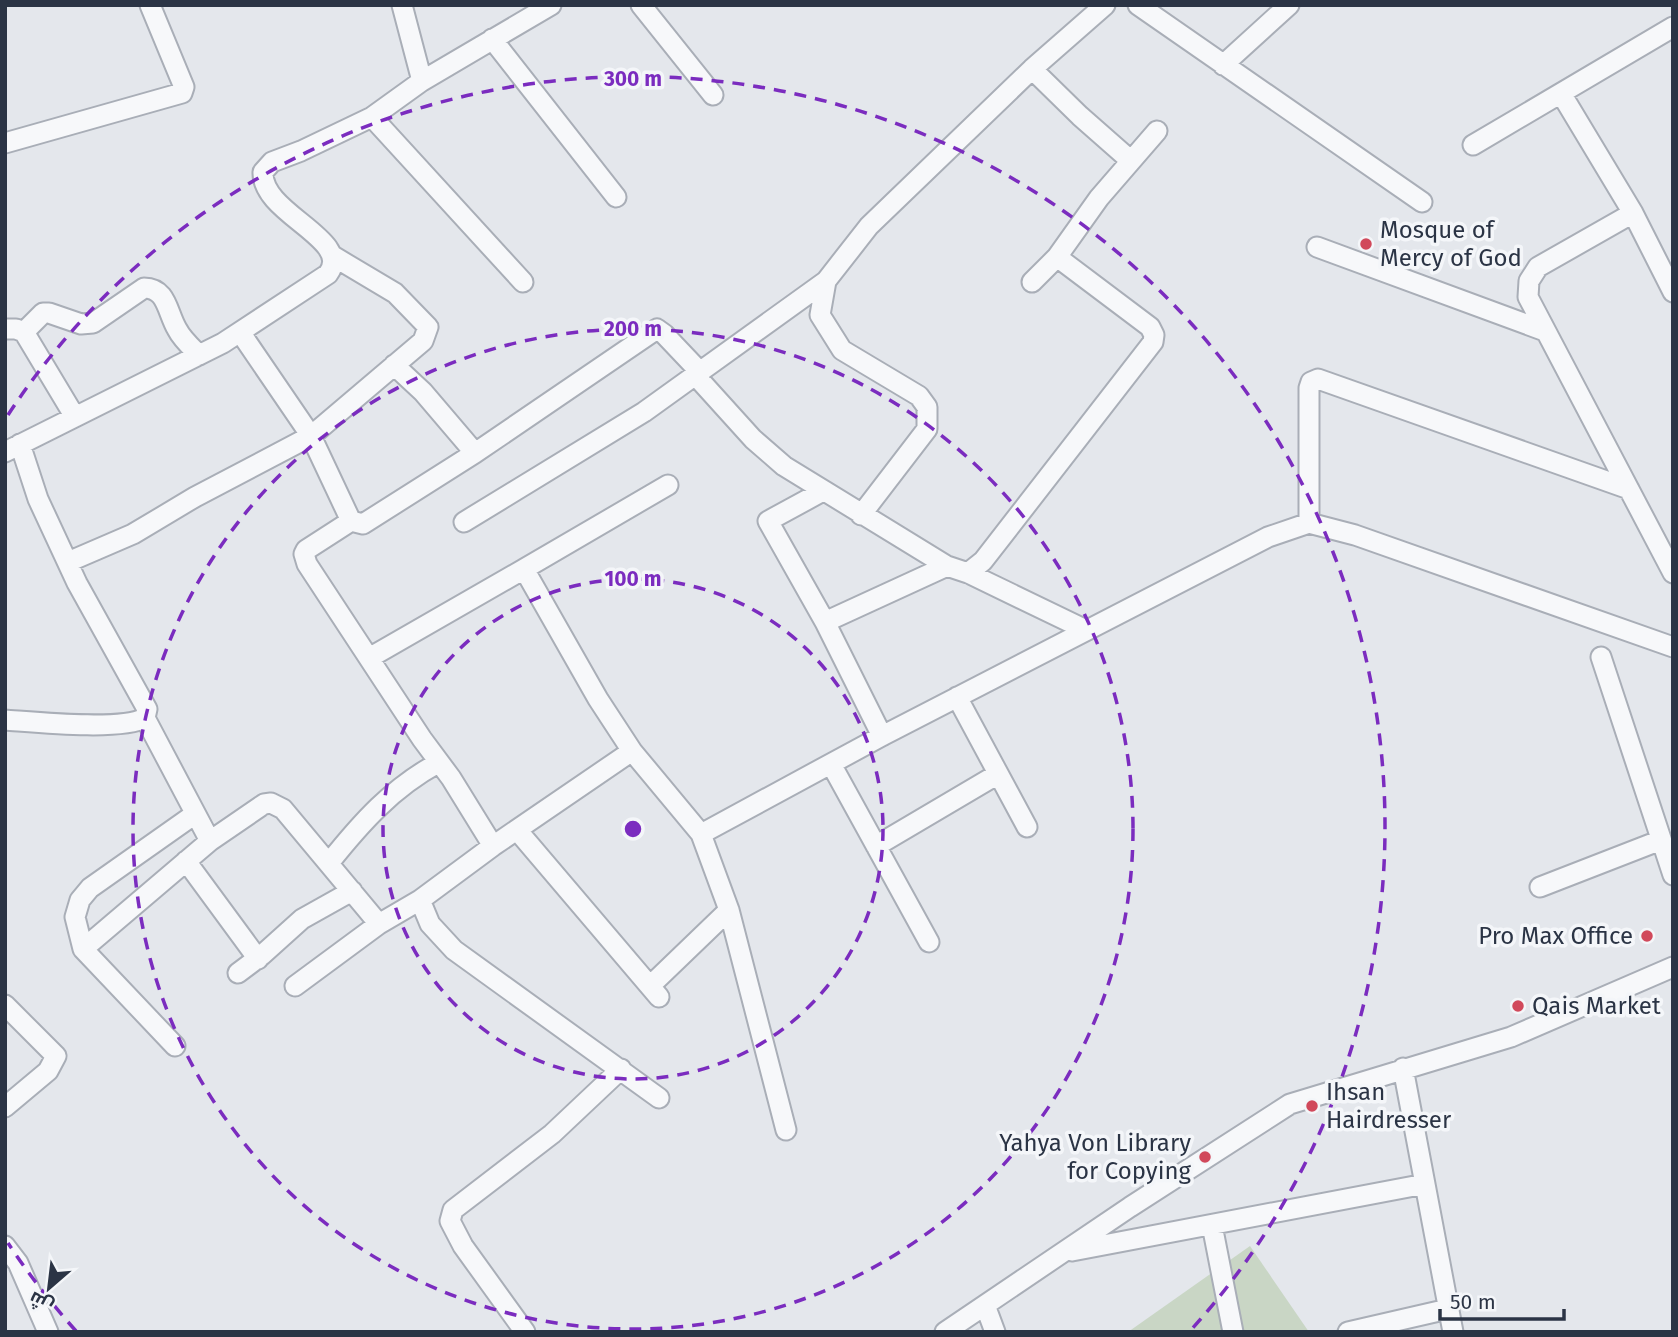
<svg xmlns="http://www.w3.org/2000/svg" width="1678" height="1337" viewBox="0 0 1678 1337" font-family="'Fira Sans',Cairo,sans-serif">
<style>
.green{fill:#c9d6c5}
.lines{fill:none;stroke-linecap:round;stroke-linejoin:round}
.minor-casing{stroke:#a9aeb7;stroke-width:23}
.minor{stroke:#f7f8fa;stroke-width:19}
.ring{fill:none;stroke:#7b2cbf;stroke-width:3.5;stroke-dasharray:12 9}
.poi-dot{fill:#d1495b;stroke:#f4f6f9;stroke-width:2.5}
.labels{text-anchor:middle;stroke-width:7;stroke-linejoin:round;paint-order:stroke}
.poi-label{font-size:24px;fill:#2b3445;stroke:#f4f6f9;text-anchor:start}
.centre{fill:#7b2cbf;stroke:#f4f6f9;stroke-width:3.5}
.ring-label{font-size:21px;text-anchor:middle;font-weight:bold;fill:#7b2cbf;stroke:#f4f6f9;stroke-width:7;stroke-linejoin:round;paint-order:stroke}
</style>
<rect width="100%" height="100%" fill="#e4e7ec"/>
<path class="green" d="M1250 1246 1309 1332H1128Z"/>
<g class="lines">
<defs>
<path id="minor" d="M402 5 422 81
M641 5 713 95
M1138 5 1422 202
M492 39 616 197
M1223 65 1289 5
M1032 69 1080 116 1130 160
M1562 95 1633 213 1673 292
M372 117 523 282
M5 143 182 93 184 87 150 5
M1473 145 1673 27
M1633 213 1538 267 1529 281 1528 297 1673 573
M1317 247 1545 331
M826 281 820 315 842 350 919 396 927 407V429L861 515
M1032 282 1057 257 1099 198 1157 131
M5 329H16L24 332 75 417
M24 332 43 313H49L81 324 93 323 144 288C167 288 167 312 177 329 182 339 191 347 199 355
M240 332 311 436 351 521 363 524 475 453 657 329 664 334 701 373
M394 365 423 392 475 453
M696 376 753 439 784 466 947 566 968 573 1086 630
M5 452 223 343 328 274C354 239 261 214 263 172L272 162 301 151 372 117 422 81 551 5
M823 491 768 521 825 622 882 736
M351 521 306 550 304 554 307 564 422 739 451 778 493 846
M464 522 644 412 826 281 869 226 1032 69 1105 5
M1309 523V388L1311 382 1318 379 1629 489
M68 562 133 534 195 497 311 436 423 341 428 327 395 293 333 256
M968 573 983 561 1153 342 1154 335 1150 327 1057 257
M825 622 947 566
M1601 657 1673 875
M369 658 524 569
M957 697 1027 827
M145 718 210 841
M5 720C34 722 121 731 145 718L147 709 77 583 38 499 20 444
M632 751 598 699 524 569 668 485
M831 764 929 942
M517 830 659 997
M701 834 882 736 1268 537 1309 523 1355 535 1673 647
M876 846 998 774
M186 861 258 959
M329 863C361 823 392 788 438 763
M1540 887 1661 840
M83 949 210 841 264 804 271 803 283 809 379 924
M238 973 262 955 302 919 352 891
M295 986 379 924 420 900
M650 986 729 910
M5 1005 56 1056 48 1071 5 1107
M175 1046 83 949 75 917 80 900 90 888 195 814
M1403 1068 1453 1332
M659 1098 454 950 430 924 420 900 493 846 632 751 701 834 729 910 786 1130
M1212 1225 1233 1332
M5 1246 18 1263 48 1332
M1072 1251 1425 1184
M985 1305 995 1332
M525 1332 463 1246 450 1221 453 1210 552 1134 621 1069
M945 1332 1130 1207 1290 1104 1511 1037 1673 967
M1348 1332 1448 1309"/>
</defs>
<use href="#minor" class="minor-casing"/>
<use href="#minor" class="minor"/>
</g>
<g class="ring">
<circle cx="633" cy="829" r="250"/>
<circle cx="633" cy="829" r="500"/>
<path d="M76 1331A750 750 0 0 1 8 1243M8 415A750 750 0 1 1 1190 1331"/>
</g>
<g class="poi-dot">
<circle cx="1366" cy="244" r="7"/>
<circle cx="1647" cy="936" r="7"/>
<circle cx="1518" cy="1006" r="7"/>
<circle cx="1312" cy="1106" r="7"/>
<circle cx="1205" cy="1157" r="7"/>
</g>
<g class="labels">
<g class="poi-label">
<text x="1380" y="238">Mosque of<tspan x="1380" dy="28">Mercy of God</tspan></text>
<text x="1633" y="944" text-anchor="end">Pro Max Office</text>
<text x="1532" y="1014">Qais Market</text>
<text x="1326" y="1100">Ihsan<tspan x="1326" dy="28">Hairdresser</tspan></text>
<text x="1191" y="1151" text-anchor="end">Yahya Von Library<tspan x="1191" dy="28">for Copying</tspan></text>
</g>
</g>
<circle cx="633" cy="829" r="10" class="centre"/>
<g class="ring-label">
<text x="633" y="86">300 m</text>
<text x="633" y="336">200 m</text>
<text x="633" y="586">100 m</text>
</g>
<rect width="1678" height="1337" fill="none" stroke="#2b3445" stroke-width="14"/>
<g transform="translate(49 1288) rotate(208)" stroke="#f4f6f9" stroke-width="5" paint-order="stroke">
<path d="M0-5L12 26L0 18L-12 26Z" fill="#2b3445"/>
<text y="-10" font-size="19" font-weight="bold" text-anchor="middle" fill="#2b3445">ش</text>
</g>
<path d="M1440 1309v10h124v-10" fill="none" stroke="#2b3445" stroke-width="3.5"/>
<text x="1450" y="1309" font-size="21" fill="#2b3445" stroke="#f4f6f9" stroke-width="5" paint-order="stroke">50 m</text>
</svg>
